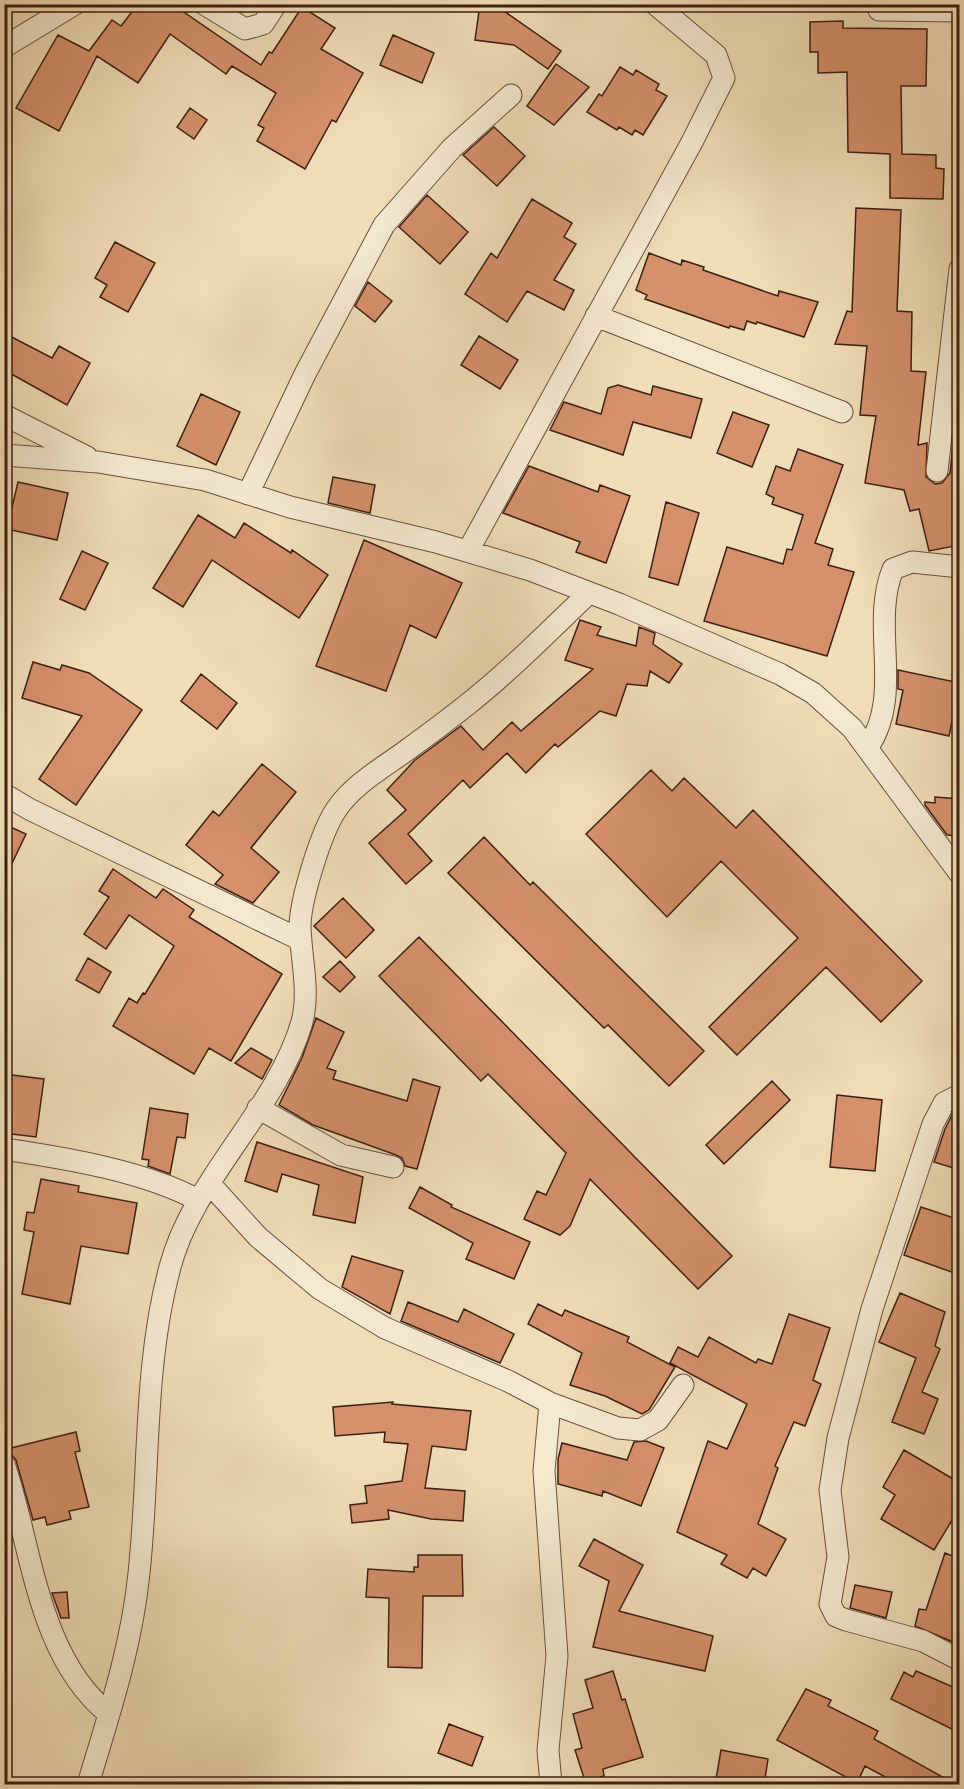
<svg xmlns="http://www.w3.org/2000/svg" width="964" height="1789" viewBox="0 0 964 1789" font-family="Alegreya,serif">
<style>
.building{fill:#d5916c;stroke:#3e1f12;stroke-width:1.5}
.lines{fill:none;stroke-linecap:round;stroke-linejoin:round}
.minor-casing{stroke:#6a4f3c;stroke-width:23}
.minor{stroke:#f5ead1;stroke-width:21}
</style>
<rect width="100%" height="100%" fill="#f0deb8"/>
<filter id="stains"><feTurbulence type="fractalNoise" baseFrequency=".00333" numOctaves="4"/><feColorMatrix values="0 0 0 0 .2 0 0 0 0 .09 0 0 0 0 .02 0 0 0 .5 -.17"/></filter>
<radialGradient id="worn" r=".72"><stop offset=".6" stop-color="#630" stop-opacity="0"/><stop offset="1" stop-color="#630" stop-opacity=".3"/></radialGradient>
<path class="building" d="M138 4H172L261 65 269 52 272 53 302 7 335 28 321 49 363 73 336 122 332 120 305 169 257 141 264 128 258 125 276 93 232 66 226 74 170 34 138 83 97 56 59 131 16 108 58 35 89 51 112 20 121 26Z
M480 4H494L561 51 548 69 514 45 475 40Z
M843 21V28L927 29 926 86H901L902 154 936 155V168L944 169 943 199 890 198V154L848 152 847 72 818 73V52H810V22Z
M393 35 434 53 422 83 380 65Z
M556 64 589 87 554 125 527 106Z
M620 67 633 75 636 70 659 84 656 90 667 96 643 135 635 130 632 135 619 127 617 130 587 112 599 94 602 96Z
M190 108 207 120 194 139 177 127Z
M494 127 525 156 497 186 463 155Z
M427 195 468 232 440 264 399 227Z
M532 199 572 223 564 237 576 244 554 280 574 290 564 310 527 291 507 322 465 294 491 253 497 258Z
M856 208 901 210 897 311 912 312 911 371 926 372 918 445 927 443 926 477 935 484 942 483 950 473 954 435 960 433V545L929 551 919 509 910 511 904 490 865 483 876 416 860 415 867 346 835 344 847 311 852 312Z
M115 242 155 263 128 312 100 297 107 285 95 278Z
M649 253 681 265 682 260 704 267 703 270 778 296 779 291 818 302 804 337 757 322 756 324 747 321 744 330 730 326 729 328 645 299 647 295 636 290Z
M368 282 392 301 375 322 355 306Z
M4 333 52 358 59 346 90 363 67 405 4 370Z
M479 336 518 360 500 389 461 365Z
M618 385 651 395 653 386 702 399 691 438 633 422 623 455 550 430 564 402 601 414 608 388Z
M201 394 240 412 216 465 177 446Z
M733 412 769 425 752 467 717 453Z
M798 449 843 465 815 543 833 549 828 565 854 572 827 656 704 621 727 547 783 564 787 549 792 550 803 515 772 504 774 498 766 494 776 466 790 471Z
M529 466 598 492 600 485 630 496 606 563 576 552 580 542 503 513Z
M333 477 375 485 370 513 328 503Z
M18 482 68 493 57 540 7 529Z
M666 502 699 513 678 585 649 577Z
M198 515 235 538 244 523 291 553 292 550 328 575 299 618 212 560 183 607 153 588Z
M364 540 462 583 436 638 410 625 386 691 316 666Z
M82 551 108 563 85 610 60 599Z
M580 620 601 627 597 635 636 646 639 627 655 633 653 644 682 664 669 683 650 671 647 686 627 684 616 716 600 711 558 747 555 744 526 773 507 753 470 788 463 780 408 834 432 861 406 884 369 843 406 810 387 790 415 760 461 726 483 750 512 722 521 731 593 669 565 660Z
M33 662 60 670 62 665 89 673 142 710 76 805 39 779 82 716 22 698Z
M898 670 960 683 949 736 896 724 903 690 898 689Z
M201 674 237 703 217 729 181 701Z
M262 764 296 792 251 848 279 872 253 903 215 884 223 875 186 845 213 811 219 816Z
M651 770 672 791 684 778 736 828 753 810 922 981 881 1022 826 967 737 1055 709 1027 798 938 721 861 667 917 586 834Z
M935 797 960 799V836L947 835 925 805V802L935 803Z
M4 824 26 834 4 880Z
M484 837 530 885 533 882 704 1051 669 1086 608 1025 604 1028 448 873Z
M113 869 156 898 163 889 194 910 189 917 282 974 231 1061 209 1048 194 1074 113 1026 129 998 137 1003 143 993 145 994 174 946 129 915 106 949 84 934 109 897 99 891Z
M343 898 374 930 346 958 314 926Z
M419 937 732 1256 698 1289 590 1179 570 1226 560 1235 524 1219 537 1191 546 1195 566 1153 488 1074 481 1081 379 976Z
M88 958 111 972 99 993 76 980Z
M340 961 355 977 340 992 323 977Z
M316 1018 344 1032 327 1068 336 1071 333 1079 407 1101 413 1079 440 1087 417 1169 405 1166 402 1158 396 1155 313 1125 279 1105 302 1058Z
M251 1048 272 1060 262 1079 235 1063Z
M4 1074 44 1079 36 1137 4 1133Z
M772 1081 790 1100 724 1164 706 1145Z
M837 1095 882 1100 875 1171 830 1167Z
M150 1108 188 1114 185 1138 177 1137 170 1174 148 1166 149 1160 142 1159Z
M960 1110V1170L934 1162 945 1129 953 1113Z
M257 1142 363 1177 355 1223 313 1215 319 1185 282 1174 277 1192 245 1181Z
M41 1179 79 1186 78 1192 137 1203 128 1254 81 1246 70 1304 22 1294 34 1232 24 1230 27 1212 34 1213Z
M420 1187 452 1205 451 1207 530 1242 514 1279 466 1259 473 1243 409 1208Z
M921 1207 960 1220V1275L904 1255Z
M352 1256 403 1271 390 1314 342 1287Z
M900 1293 945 1312 935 1346 940 1349 922 1392 938 1399 924 1434 892 1422 916 1358 879 1342Z
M408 1302 458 1322 464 1309 514 1334 500 1363 401 1321Z
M538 1304 562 1316 565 1310 629 1337 627 1342 675 1367 649 1410 642 1414 605 1396 570 1385 582 1353 528 1324Z
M789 1314 830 1328 813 1380 821 1384 805 1426 794 1422 775 1466 778 1468 758 1524 786 1539 766 1576 753 1568 747 1578 721 1564 727 1555 677 1532 708 1441 727 1449 747 1404 670 1363 678 1347 698 1357 709 1337 756 1363 758 1359 772 1364Z
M393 1402 392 1404 471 1411 466 1450 432 1446 425 1488 465 1491 463 1521 431 1519 388 1510 389 1519 352 1523 350 1505 367 1503 365 1486 402 1481 408 1444 384 1442 385 1432 335 1436 333 1407Z
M76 1432 80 1451 75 1452 89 1507 69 1511 71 1519 47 1525 45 1517 33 1520 16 1460 7 1449Z
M646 1441 664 1448 641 1506 603 1491 602 1496 558 1484V1459L562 1443 627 1460 634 1442Z
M904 1450 960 1483V1507L934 1550 881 1519 895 1495 883 1487Z
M594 1539 643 1565 619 1611 713 1636 705 1671 593 1647 609 1581 579 1566Z
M945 1553 960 1559V1645L915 1626 919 1609 926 1610Z
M418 1555H462L463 1596H423L422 1668 388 1667 389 1598 366 1597 368 1569 414 1572V1567H418Z
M855 1585 892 1592 886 1618 850 1608Z
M67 1592 69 1618H61L52 1593Z
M613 1671 622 1700 625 1699 643 1757 603 1769 604 1776 585 1781 575 1750 582 1748 573 1714 593 1708 585 1680Z
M916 1671 960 1690V1733L891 1699 904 1672 913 1677Z
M806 1689 831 1700 828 1706 878 1731 874 1739 957 1785H900L865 1766 857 1783 777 1740Z
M449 1724 483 1737 472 1766 438 1753Z
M721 1750 768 1759 764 1785H715Z"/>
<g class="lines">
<defs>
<path id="minor" d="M204 4 245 29 263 24 276 4
M879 10 960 11
M4 47 75 4
M596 316 842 412
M4 415 87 457
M4 455 98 462 205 480 290 507 436 542 530 570 619 604 780 674 813 693 852 728 960 874
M937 471 960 269
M248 494 305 374 384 225 452 148 511 95
M468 551 692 142 724 78 716 55 655 4
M868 747C904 695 870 625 893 569L912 562 960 567
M4 794 29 809 301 940
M960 1095 944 1103 933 1124 872 1309 838 1438 830 1490 838 1557 830 1604 836 1616 846 1620 923 1641 960 1660
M258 1108 341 1155 393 1167
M4 1149C65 1158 144 1171 198 1200
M210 1184 258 1237 320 1289 385 1328 508 1381 550 1403 618 1428 640 1430 658 1420 683 1385
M550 1403 544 1471 557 1656 548 1750 551 1784
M4 1464C32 1546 37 1656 109 1714
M88 1784C109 1715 132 1645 139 1573 150 1471 143 1367 170 1267 193 1179 277 1109 302 1022 310 991 301 959 300 927 300 901 321 832 336 810 352 786 379 770 403 753 425 737 447 721 468 704 511 670 549 631 589 593"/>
</defs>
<use href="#minor" class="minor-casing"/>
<use href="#minor" class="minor"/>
</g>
<rect width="964" height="1789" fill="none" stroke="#f0deb8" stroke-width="24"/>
<rect x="6" y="6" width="952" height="1777" fill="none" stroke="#3e1f12" stroke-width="3"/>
<rect x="12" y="12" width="940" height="1765" fill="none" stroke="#3e1f12" stroke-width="1.5"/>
<rect width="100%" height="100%" filter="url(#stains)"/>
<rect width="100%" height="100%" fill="url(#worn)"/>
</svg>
